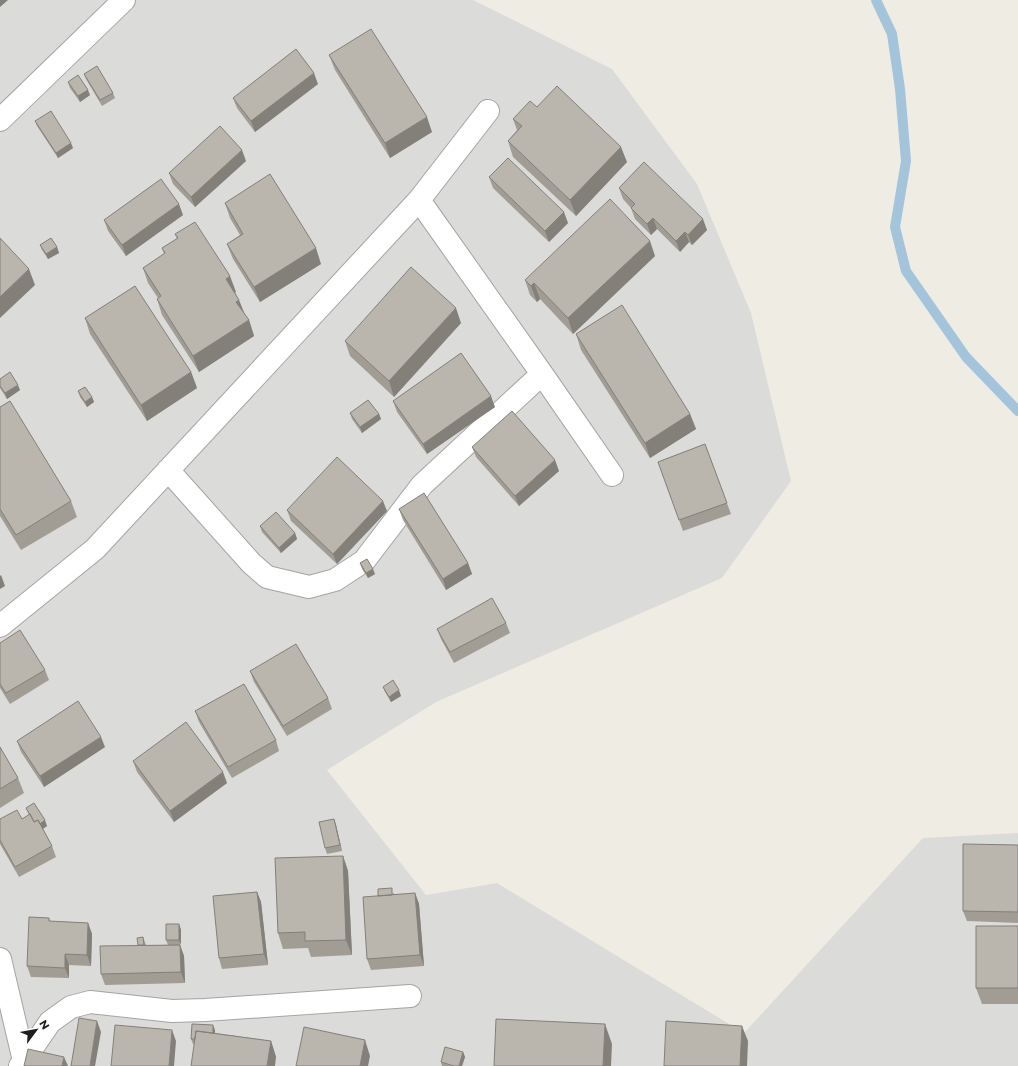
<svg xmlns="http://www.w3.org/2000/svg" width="1018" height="1066" viewBox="0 0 1018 1066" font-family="Montserrat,sans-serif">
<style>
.residential{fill:#dbdbda}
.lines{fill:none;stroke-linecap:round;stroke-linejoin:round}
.stream{stroke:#a4c4dc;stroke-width:10}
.minor-casing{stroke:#a4a4a4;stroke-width:24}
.minor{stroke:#fff;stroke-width:22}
.wall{fill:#a19d95}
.shaded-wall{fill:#837f79}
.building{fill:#bbb6ad;stroke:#837f79}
</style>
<rect width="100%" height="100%" fill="#efede3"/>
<path class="residential" d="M0 0H473L612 69 697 184 751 313 791 481 722 578 436 702 327 770 426 895 497 883 744 1033 923 838 1018 833V1066H0Z"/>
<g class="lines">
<path class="stream" d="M876 0 892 34 900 89 906 161 895 227 906 271 966 357 1018 411"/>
<defs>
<path id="minor" d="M0 120 124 0
M419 200 542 374 612 475
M168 470 251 563 267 577 309 587 335 580 364 561 422 485 542 374
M0 626 95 549 419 200 488 111
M0 959 24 1061
M20 1066 50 1022 71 1007 90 1002 172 1011 205 1010 410 996"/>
</defs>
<use href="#minor" class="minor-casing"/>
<use href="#minor" class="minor"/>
</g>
<path class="wall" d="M329 55 432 132 390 158 335 70Z
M84 74 113 93 115 98 102 106 86 79Z
M68 82 90 95 80 102 70 88Z
M318 84 255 132 237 108 233 98Z
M537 107 627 162 576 216 513 157 508 141 517 130 513 119Z
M35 121 73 148 58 158 37 126Z
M246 161 195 207 173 184 169 173Z
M489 177 568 223 549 242 493 188Z
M619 188 707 230 692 245 689 242 680 252 657 229 651 235 635 219 631 208 623 199Z
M225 203 321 264 260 302 233 259 227 244 240 235 230 218Z
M183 215 126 256 108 231 104 220Z
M175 234 236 292H235L245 315 249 320 254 336 199 372 162 315 157 299 158 298 148 283 143 268 164 254 162 248 177 239Z
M40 245 57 247 59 253 48 259 42 250Z
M655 256 573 334 540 299 537 302 530 295 525 280Z
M85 318 191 372 197 388 147 421 90 334Z
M461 323 394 397 350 356 345 341Z
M576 334 690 414 696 429 650 458 581 350Z
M0 379 20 390 7 399 0 388Z
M78 391 92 397 94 402 87 407 80 397Z
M393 401 495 407 427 454 397 412Z
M0 407 71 501 77 517 21 550 0 516Z
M350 413 379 414 381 419 362 433 352 419Z
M705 444 731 514 683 531 658 462Z
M472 447 559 471 519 506 476 457Z
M399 509 468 563 472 574 446 590 403 520Z
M287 510 387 511 337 564 291 521Z
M260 526 295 533 297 539 281 553 262 532Z
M360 563 375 574 368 578 362 569Z
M506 623 510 633 454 663 441 639 437 629Z
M0 643 45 670 49 680 10 704 0 688Z
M250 671 328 698 332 709 287 736 254 682Z
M383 687 401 696 391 702 385 692Z
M195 711 276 740 279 751 232 778 199 722Z
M17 741 105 747 44 787 21 752Z
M0 747 18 778 24 793 0 808Z
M133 761 227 783 174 822 137 772Z
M26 808 47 826 43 829 52 846 56 857 19 877 0 844V819H22L29 815Z
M334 819 336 825 342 851 327 854 325 848Z
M1018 845V923L967 921 963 911Z
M343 856 348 871 352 955 311 957 308 948 283 949 278 933Z
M257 892 261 902 268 965 222 969 219 958Z
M394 893V895L415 893 419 904 424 966 371 970 367 959 378 896Z
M49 918 50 921 88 923 92 934 91 966 69 965V978L31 977 27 966Z
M179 924 181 930 180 945 184 956 185 983 105 985 101 974 138 945 143 937 146 945H168L166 940Z
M1018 926V1004H982L976 988Z
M215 1030V1033L271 1041 276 1057 193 1044 191 1039Z
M463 1052 465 1057 462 1066H442L441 1062Z"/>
<path class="shaded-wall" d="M0 0H8L0 7Z
M314 73 318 84 255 132 251 121Z
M88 90 90 95 80 102 78 96Z
M427 117 432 132 390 158 385 143Z
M71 143 73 148 58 158 56 153Z
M621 147 627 162 576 216 570 200Z
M242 150 246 161 195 207 191 197Z
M179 204 183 215 126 256 122 245Z
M564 212 568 223 549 242 545 231Z
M653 218 657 229 651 235 647 224Z
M703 219 707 230 692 245 688 235Z
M685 232 689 242 680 252 676 241Z
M650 241 655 256 573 334 568 318Z
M57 247 59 253 48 259 46 254Z
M316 248 321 264 260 302 254 287Z
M29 269 35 285 0 318V297Z
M230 276 236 292 232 294 226 279Z
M534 283 540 299 537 302 531 286Z
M239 300 245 315 236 302Z
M456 308 461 323 394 397 389 381Z
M249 320 254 336 199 372 193 356Z
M191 372 197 388 147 421 141 405Z
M18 385 20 390 7 399 5 393Z
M491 396 495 407 427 454 423 444Z
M92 397 94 402 87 407 85 402Z
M379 414 381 419 362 433 360 427Z
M690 414 696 429 650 458 645 443Z
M555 460 559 471 519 506 515 496Z
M383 501 387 511 337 564 333 554Z
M295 533 297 539 281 553 279 548Z
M468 563 472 574 446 590 443 579Z
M373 569 375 574 368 578 366 573Z
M1 575 5 586 0 589V576Z
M399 690 401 696 391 702 389 697Z
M101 737 105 747 44 787 40 776Z
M223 772 227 783 174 822 170 811Z
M334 819 336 825 342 851 340 845Z
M45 820 47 826 39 831 37 826Z
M343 856 348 871 352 955 346 940Z
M257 892 261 902 268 965 264 954Z
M415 893 419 904 424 966 420 955Z
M88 923 92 934 91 966 87 955Z
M179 924 181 930V945L179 940Z
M180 945 184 956 185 983 181 972Z
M65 954 69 965V978L65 968Z
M97 1021 101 1032 95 1066H90Z
M605 1024 612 1044 611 1066H603Z
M213 1025 215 1030V1045L213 1040Z
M742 1026 748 1041 747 1066H740Z
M172 1030 176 1041 174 1066H169Z
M365 1040 370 1056 368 1066H360Z
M271 1041 276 1057 275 1066H267Z
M463 1052 465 1057 462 1066H459Z
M64 1057 68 1066H62Z"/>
<path class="building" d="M371 29 427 117 385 143 329 55Z
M296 49 314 73 251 121 233 98Z
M97 66 113 93 100 100 84 74Z
M78 75 88 90 78 96 68 82Z
M557 86 621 147 570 200 508 141 522 126 513 119 530 101 537 107Z
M51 111 71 143 56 153 35 121Z
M220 126 242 150 191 197 169 173Z
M508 158 564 212 545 231 489 177Z
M644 162 703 219 688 235 685 232 676 241 653 218 647 224 631 208 635 204 619 188Z
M270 174 316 248 254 287 227 244 243 234 225 203Z
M161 179 179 204 122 245 104 220Z
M610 199 650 241 568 318 534 283 531 286 525 280Z
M195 222 230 276 226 279 239 300 236 302 249 320 193 356 157 299 161 296 143 268 165 253 162 248 178 238 175 234Z
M0 238 29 269 0 297Z
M51 238 57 247 46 254 40 245Z
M411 267 456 308 389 381 345 341Z
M135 286 191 372 141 405 85 318Z
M622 305 690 414 645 443 576 334Z
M461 353 491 396 423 444 393 401Z
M10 372 18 385 5 393 0 386V379Z
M85 387 92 397 85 402 78 391Z
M368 400 379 414 360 427 350 413Z
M10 401 71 501 16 535 0 509V407Z
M512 411 555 460 515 496 472 447Z
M705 444 727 503 679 520 658 462Z
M337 457 383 501 333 554 287 510Z
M424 493 468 563 443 579 399 509Z
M276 512 295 533 279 548 260 526Z
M367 559 373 569 366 573 360 563Z
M492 598 506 623 450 652 437 629Z
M20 630 45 670 6 693 0 684V643Z
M296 644 328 698 283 726 250 671Z
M393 680 399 690 389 697 383 687Z
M244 684 276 740 228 767 195 711Z
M78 701 101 737 40 776 17 741Z
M186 722 223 772 170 811 133 761Z
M0 747 18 778 0 789Z
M34 803 45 820 40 824 38 820 34 822 30 814V815L26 808Z
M17 810 22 819 30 814 34 822 38 820 52 846 15 867 0 840V819Z
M334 819 340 845 325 848 319 822Z
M963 844 1018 845V912L963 911Z
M343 856 346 940 305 941V932L278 933 275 858Z
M392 888V895L378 896V889Z
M257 892 264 954 219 958 213 896Z
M415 893 420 955 367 959 363 897Z
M29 917 49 918V921L88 923 87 955 65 954V968L27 966Z
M166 924H179V940H166Z
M976 926H1018V988H976Z
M143 937 144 945H138L137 938Z
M180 945 181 972 101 974 100 946Z
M79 1018 97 1021 90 1066H71Z
M496 1019 605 1024 603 1066H494Z
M666 1021 742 1026 740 1066H664Z
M192 1024 213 1025V1033L196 1031 195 1039H191Z
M115 1025 172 1030 169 1066H111Z
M304 1027 365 1040 360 1066H296Z
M196 1031 271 1041 267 1066H191Z
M445 1047 463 1052 459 1066H454L441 1062Z
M28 1049 64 1057 62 1066H24Z"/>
<g transform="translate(36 1030) rotate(58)" stroke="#ffffff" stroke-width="3" paint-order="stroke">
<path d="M0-3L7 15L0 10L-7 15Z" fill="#1d1d1d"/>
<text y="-6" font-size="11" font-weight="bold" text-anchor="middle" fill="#1d1d1d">N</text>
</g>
</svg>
